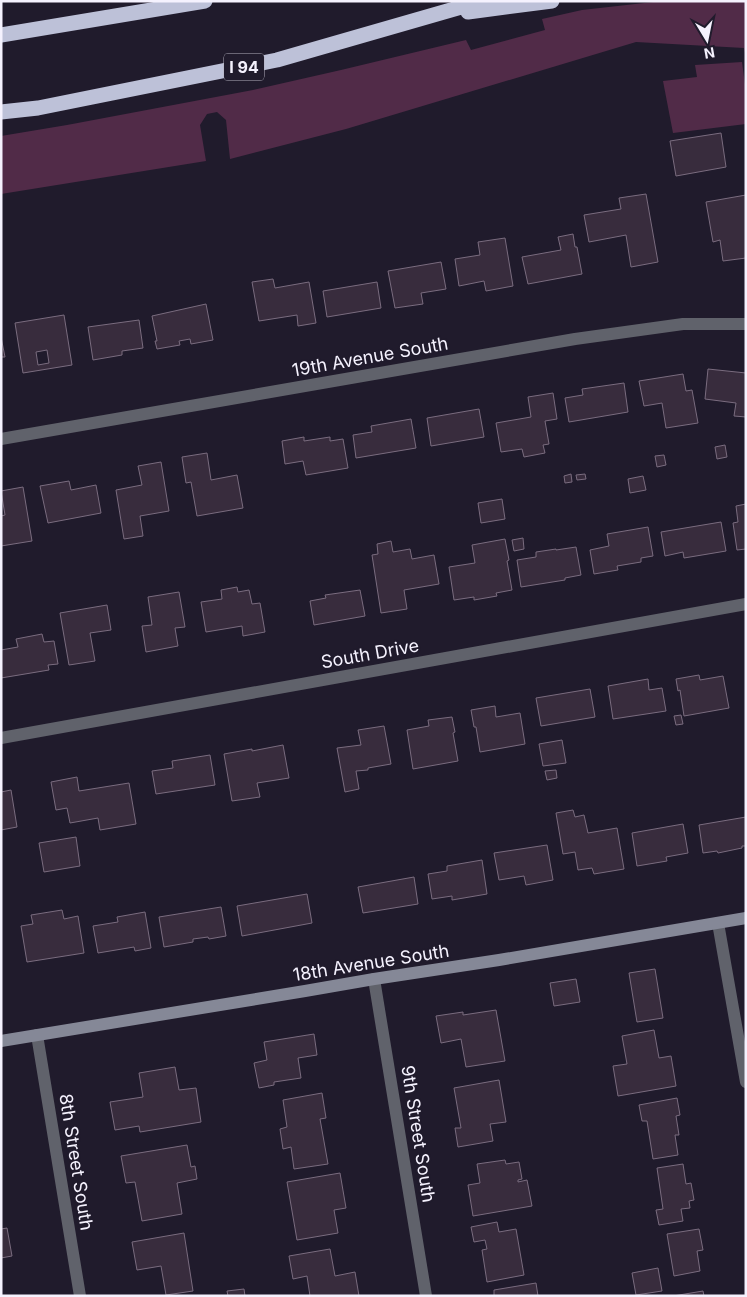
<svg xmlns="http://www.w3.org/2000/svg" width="747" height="1297" viewBox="0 0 747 1297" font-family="Inter,sans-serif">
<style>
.green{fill:#512b48}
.building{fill:#382c3d;stroke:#7a6c7f;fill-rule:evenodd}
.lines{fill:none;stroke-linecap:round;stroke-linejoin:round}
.street{stroke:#60626b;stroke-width:12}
.secondary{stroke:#858897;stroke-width:12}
.highway{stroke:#bdc1d8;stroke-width:15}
.labels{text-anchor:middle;stroke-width:4;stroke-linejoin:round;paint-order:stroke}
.shield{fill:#201b2c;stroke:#b5b2bf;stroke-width:1}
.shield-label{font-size:16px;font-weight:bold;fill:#f5f2fe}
.street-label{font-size:18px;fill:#f5f2fe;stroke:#201b2c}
</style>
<rect width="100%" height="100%" fill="#201b2c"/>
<path class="green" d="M662 1H746V58L744 48 636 42 346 129 230 159 226 120 217 112 207 114 200 125 206 161 1 194V136L67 125 253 90 341 70 466 40 471 50 545 30 542 19 582 10Z
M742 62 746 92V124L673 133 663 81 697 77 695 65Z"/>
<path class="building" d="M721 133 726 167 676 176 670 141Z
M646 194 658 262 631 267 626 235 589 242 584 215 621 209 619 198Z
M746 195V258L723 261 720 240 713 242 706 202Z
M573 234 575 247H577L582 274 528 284 522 257 561 250 558 237Z
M505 238 513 286 486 291 484 281 459 286 455 259 480 255 478 242Z
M441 262 446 289 421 293 423 304 395 308 388 271Z
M273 279 275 288 309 282 316 323 298 326 297 315 259 321 252 282Z
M377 282 381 308 327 317 323 291Z
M206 304 213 340 191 344 190 339 179 341 180 345 157 349 155 341H157L152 316Z
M64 315 72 365 23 373 15 323ZM47 350 49 363 38 365 36 352Z
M139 320 143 348 122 351V355L93 360 88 327Z
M1 337 5 357H1Z
M708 369 746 373V417L734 416 736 403 705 399Z
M683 374 686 391 692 390 698 423 666 428 662 403 644 406 639 381Z
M624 383 628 412 569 422 565 398 583 395 582 389Z
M553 393 557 419 545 421 549 444 543 445 545 453 524 457 522 449 501 452 496 423 531 417 528 397Z
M479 409 484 437 431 446 427 418Z
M411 419 416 448 356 458 353 435 372 432 371 426Z
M304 437V441L330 437V441L343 439 348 468 306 475 303 461 285 464 282 441Z
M725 445 727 457 717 459 715 447Z
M207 453 211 480 237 475 243 508 197 516 191 482 186 483 182 457Z
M664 455 666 465 657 467 655 456Z
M161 462 169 511 140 516 143 536 124 539 116 490 142 485 138 466Z
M571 474 572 482 565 483 564 476Z
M585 474 586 479 577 480 576 475Z
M643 476 646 490 630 493 628 479Z
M69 481 71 490 96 485 101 513 48 523 40 486Z
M23 487 32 541 1 546V516L5 515 1 491Z
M502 499 505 519 481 523 478 503Z
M746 504V549L737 550 733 523 738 522 736 506Z
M721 522 726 551 684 558 683 552 665 556 661 532Z
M648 527 653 556 641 558V562L617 566 618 570 594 574 590 550 609 546 607 534Z
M523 538 524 549 514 551 512 540Z
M505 539 509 560 507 561 512 590 496 593 497 596 474 600V597L454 600 449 567 475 563 472 545Z
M391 541 393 552 410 549 412 559 434 555 439 584 404 590 407 609 381 613 372 555 378 554 377 544Z
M576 547 581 575 565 578V580L521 587 517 560 536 557V552L556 549V550Z
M237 587 238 592 249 590 252 604 260 603 265 632 243 636 242 626 206 632 201 602 222 599 221 590Z
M360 590 365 616 314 625 310 601 326 598 325 595Z
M179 592 185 627 175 628 178 646 146 652 142 626 152 625 148 597Z
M107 605 111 630 90 633 95 661 69 665 60 613Z
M42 634 44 642 54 641 58 664 48 665 49 670 1 678V650L18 647 16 639Z
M699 675 700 680 723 676 729 708 684 716 680 690 678 691 676 679Z
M648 679 649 690 662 688 666 711 613 719 608 686Z
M590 689 595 717 541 726 536 698Z
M495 706 496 717 520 713 525 744 480 752 476 727H474L471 710Z
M681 715 683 724 676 725 674 716Z
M452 717 455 732 453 733 458 761 413 769 407 730 429 726 428 720Z
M384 726 391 764 368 768V770L356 771 359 789 345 792 337 748 361 745 358 730Z
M562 740 566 763 543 766 539 744Z
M283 745 289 778 257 783 260 797 232 801 224 754 252 749V751Z
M210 755 215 785 156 794 152 771 173 768 172 761Z
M556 770 557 778 547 780 545 771Z
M77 777 79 791 129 783 136 824 100 830 98 818 70 823 67 808 56 810 51 782Z
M11 790 17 827 1 830V792Z
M573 810 575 817 584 815 588 833 617 828 624 869 594 874 592 868 578 870 575 852 563 854 556 813Z
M746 817V846H742V848L718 853 717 851 703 853 699 825Z
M683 824 688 853 666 857 667 861 637 866 632 833Z
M76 837 80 866 44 872 39 843Z
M547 845 553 880 526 885 524 876 499 880 494 853Z
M482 860 487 894 452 900V896L432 899 428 874 447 871V866Z
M414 877 418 904 363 913 358 887Z
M307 894 312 923 242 936 237 906Z
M221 907 226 936 209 939 208 937 193 939V942L164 947 159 917Z
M62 910 64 919 78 916 84 953 27 962 21 926 33 924 31 915Z
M145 912 151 948 135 951 134 947 98 953 93 926 118 922 117 917Z
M655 969 663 1018 637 1022 629 973Z
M576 979 580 1002 554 1006 550 983Z
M496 1010 505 1061 466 1067 461 1039 441 1043 436 1016 463 1012V1015Z
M654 1030 659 1058 671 1056 676 1086 618 1096 613 1066 627 1064 622 1036Z
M314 1034 317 1055 298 1058 301 1078 274 1082V1085L259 1088 254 1063 267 1060 264 1042Z
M175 1067 179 1090 196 1088 201 1122 140 1132 139 1126 115 1130 110 1102 143 1097 139 1073Z
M499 1080 506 1122 490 1124 493 1141 458 1147 455 1128H461L454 1088Z
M322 1093 326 1118 320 1119 328 1164 294 1169 291 1147 283 1149 280 1129 287 1127 283 1100Z
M677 1098 680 1115 676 1116 679 1135H675L678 1155 653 1159 647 1121H642L639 1105Z
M187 1145 191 1167 195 1166 197 1179 177 1183 182 1214 142 1221 135 1182 126 1183 121 1156Z
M505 1160 506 1164 519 1162 522 1179 518 1180V1182L527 1180 532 1206 473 1216 468 1185 480 1183 477 1164Z
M683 1164 686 1184 691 1183 694 1200 689 1201 690 1208 681 1209 683 1221 659 1225 656 1210 663 1209 657 1168Z
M340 1173 346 1208 334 1210 338 1233 297 1240 287 1182Z
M497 1222 499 1232 516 1229 524 1275 487 1282 482 1250 487 1249 485 1240 474 1242 471 1227Z
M7 1228 12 1256 1 1258V1229Z
M699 1229 703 1250 697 1251 700 1271 674 1276 667 1234Z
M184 1233 193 1291 166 1295 161 1266 137 1270 132 1242Z
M330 1249 335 1276 355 1272 359 1296H310L307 1276 293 1279 289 1256Z
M658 1268 662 1291 636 1295 632 1273Z
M536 1283 538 1296H494V1290Z
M244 1289 245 1296H228L227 1291Z
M703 1291 704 1296H673Z"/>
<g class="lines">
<path class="street" d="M1 439 575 339 683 324H746
M1 738 746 604
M718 923 746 1082
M374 979 426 1296
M37 1035 80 1296"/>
<path class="secondary" d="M1 1041 305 991 374 979 499 960 746 918"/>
<path class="highway" d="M468 12 552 1
M1 35 205 1
M1 112 38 108 277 60 482 1"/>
</g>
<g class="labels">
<rect class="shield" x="224" y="53.5" width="40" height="27" rx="4"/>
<g class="shield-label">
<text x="244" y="73">I 94</text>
</g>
<g class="street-label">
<text transform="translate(370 357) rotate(-10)" y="6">19th Avenue South</text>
<text transform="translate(370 654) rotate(-10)" y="6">South Drive</text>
<text transform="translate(371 963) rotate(-9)" y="6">18th Avenue South</text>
<text transform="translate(418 1134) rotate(81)" y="6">9th Street South</text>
<text transform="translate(76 1162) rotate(81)" y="6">8th Street South</text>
</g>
</g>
<rect width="747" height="1297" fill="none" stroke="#f5f2fe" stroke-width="5"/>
<g transform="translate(707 40) rotate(170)" stroke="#201b2c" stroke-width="4" paint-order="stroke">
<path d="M0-4L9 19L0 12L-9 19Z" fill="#f5f2fe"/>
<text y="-8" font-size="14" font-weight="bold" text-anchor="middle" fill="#f5f2fe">N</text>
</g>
</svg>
